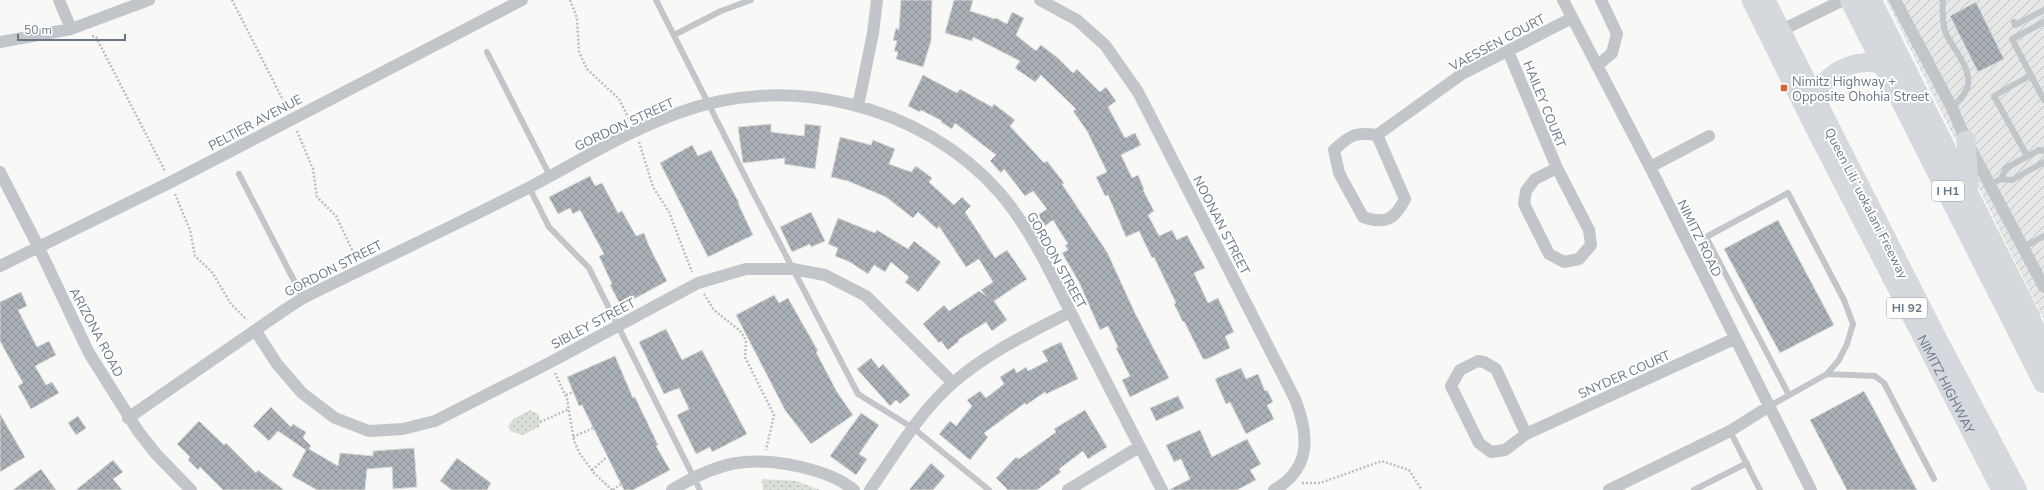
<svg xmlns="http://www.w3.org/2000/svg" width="2044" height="490" viewBox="0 0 2044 490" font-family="'Nunito Sans',sans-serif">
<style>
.industrial{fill:url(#industrial-furrows)}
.grass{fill:url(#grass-dots)}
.building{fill:url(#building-cross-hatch);stroke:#dadad8}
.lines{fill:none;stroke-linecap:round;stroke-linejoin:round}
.path{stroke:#bcbec1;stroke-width:2.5;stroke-dasharray:2 2;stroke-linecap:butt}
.service{stroke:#c2c5c9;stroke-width:6}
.minor{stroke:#c2c5c9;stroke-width:12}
.primary{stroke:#d5d9dd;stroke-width:19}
.motorway{stroke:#d5d9dd;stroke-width:22}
.poi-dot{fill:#da6534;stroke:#fff;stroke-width:1.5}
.labels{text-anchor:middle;stroke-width:4;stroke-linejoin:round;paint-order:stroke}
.shield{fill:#fff;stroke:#96a0aa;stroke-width:1}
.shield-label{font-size:12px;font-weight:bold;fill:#697785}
.street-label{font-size:13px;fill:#697785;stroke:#fff}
.poi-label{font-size:13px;fill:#697785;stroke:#fff;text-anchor:start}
</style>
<defs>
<pattern id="industrial-furrows" width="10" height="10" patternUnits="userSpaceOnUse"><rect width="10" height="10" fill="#e6e7e7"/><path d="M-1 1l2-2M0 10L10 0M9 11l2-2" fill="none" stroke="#bec0c1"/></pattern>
<pattern id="grass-dots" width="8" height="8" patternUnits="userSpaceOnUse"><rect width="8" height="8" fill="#d9dfd7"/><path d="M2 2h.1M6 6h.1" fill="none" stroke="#b4bab4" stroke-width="1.8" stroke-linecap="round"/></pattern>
<pattern id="building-cross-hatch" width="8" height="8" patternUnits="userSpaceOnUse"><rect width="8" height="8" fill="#a9b0b6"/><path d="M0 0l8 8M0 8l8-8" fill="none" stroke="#8e949a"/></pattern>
</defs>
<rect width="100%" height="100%" fill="#f8f8f6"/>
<path class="industrial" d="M1886 0H2044V320Z"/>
<path class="grass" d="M530 410 538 414 540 421 539 427 523 435 512 432 508 427 513 419Z
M762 479 797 481 820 490H763Z"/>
<path class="building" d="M901 0H932L931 41 923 67 896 59 898 52 894 51 897 41 893 40 896 28 899 30Z
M954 0H973L970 11 995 19 996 18 1007 24 1012 12 1024 18 1016 35 1036 51 1041 45 1058 58 1073 73 1077 69 1100 92 1106 87 1116 101 1108 107 1125 138 1135 133 1141 145 1121 155 1132 178 1138 175 1144 189 1143 190 1154 211 1148 215 1159 236 1172 230 1177 240 1187 235 1205 268 1194 273 1208 303 1218 298 1234 332 1225 336 1230 348 1207 359H1203L1184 321 1183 322 1174 304 1176 303 1154 257 1152 258 1139 231 1126 237 1108 195 1105 196 1096 177 1107 172 1087 131 1073 111 1076 109 1041 75 1035 82 1015 68 1020 61 973 37 972 41 945 33Z
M1976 2 2004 59 1978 72 1950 16Z
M923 75 957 93 960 89 992 107 994 104 1015 120 1010 126 1044 163 1047 161 1064 183 1062 184 1107 252 1135 313 1169 378 1130 397 1122 380 1130 376 1116 348 1118 347 1108 326 1100 330 1079 282 1062 253 1068 250 1065 245 1068 244 1053 220 1045 226 1038 215 1047 209 1033 191 1025 196 1004 169 1001 173 990 161 996 155 955 123 952 129 941 122 942 121 921 110 920 112 908 106Z
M771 124V132L804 136 805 124 821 126 815 169 784 164 785 158 743 163 738 127Z
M840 137 871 145 873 140 895 149 889 164 911 172 916 166 932 178 929 182 954 205 962 197 971 206 965 212 995 258 1007 250 1027 279 994 301 1007 320 992 331 986 322 958 340 959 341 948 350 941 341 939 343 923 324 944 305 949 311 979 291 986 296 981 290 993 282 979 259 966 267 939 226 937 229 918 212 913 218 886 197 848 181 831 177Z
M692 145 698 156 711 150 739 203H738L753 235 708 257 660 163Z
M590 176 595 186 602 183 618 213 622 211 636 236 644 233 649 246 667 281 621 306 610 285 612 284 599 256 604 254 580 210 573 214 570 208 558 214 549 197Z
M811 212 825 241 811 247 810 244 792 252 780 227Z
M838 218 875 233 877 230 908 249 914 241 941 262 918 292 905 282 909 277 891 262 885 272 874 265 868 274 850 262 835 256 838 248 828 244Z
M1778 220 1834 325 1780 353 1724 249Z
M21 292 27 306 18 310 37 347 49 341 56 355 35 366 46 385 52 382 59 393 31 409 18 386 23 383 0 341V302Z
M774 295 779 303 788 298 818 351 816 352 837 392 853 415 811 444 785 410 736 315Z
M666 329 682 360 702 350 747 434 712 452 710 447 696 454 677 415 689 409 679 388 664 394 639 342Z
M1061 342 1078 379 1046 394 1045 392 1026 405 1025 403 984 433 988 437 970 460 939 434 950 421 956 426 972 406 967 400 980 391 986 398 1004 384 1000 377 1014 368 1017 373 1026 367 1028 371 1048 361 1042 351Z
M615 356 633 398 635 397 658 445 656 446 670 470 633 490H624L582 405 579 406 567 377Z
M871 358 879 368 883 364 910 395 900 404 896 400 890 406 857 369Z
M1241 368 1246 379 1258 374 1265 391 1267 390 1273 402 1267 405 1274 419 1246 434 1230 402 1226 404 1215 379Z
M1864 391 1917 490H1847L1810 420Z
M1178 396 1184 408 1156 421 1150 408Z
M271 407 291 427 293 424 306 432 303 438 311 446 309 449 338 466 340 453 373 456V451L414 448 417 487 393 489 392 467 367 469 365 490H317L292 476 306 450 278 431 269 441 253 426Z
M1085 410 1107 447 1088 459 1083 451 1059 469 1061 472 1037 490H1008L996 478 1016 457 1019 459 1056 432 1054 429Z
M861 413 879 425 859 454 867 459 856 475 830 456Z
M0 414 25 457 0 472Z
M78 416 86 428 76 435 68 423Z
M199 421 224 445 226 443 256 473 258 470 284 490H223L200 467 198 470 188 460 190 457 177 444Z
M1200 430 1212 457 1247 439 1261 464 1250 470 1256 480 1237 490H1169L1190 479 1181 459 1174 462 1166 445Z
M457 458 491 483 487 490H452L440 481Z
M113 460 123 472 113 479 122 490H76Z
M931 463 945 476 933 490H909Z
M41 469 56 490H13L30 477Z"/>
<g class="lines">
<path class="path" d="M232 0 287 108
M570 0 577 18 579 52 587 69 619 99 630 121
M92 36 96 37 165 171
M297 131 313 169 317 197 336 216 356 258
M639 142 653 187 669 212 692 272
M175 194 190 230 195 256 212 272 231 304 247 320
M704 294 714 310 739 330 744 336 746 343 745 357 774 415 766 450
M555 373 567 399 574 441 580 454 594 473 612 490
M566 395 573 392
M540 422 569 409
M573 437 593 428
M592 470 607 457
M1302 483H1320L1382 461 1409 470 1422 490
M613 490 621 484"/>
<path class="service" d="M656 0 756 198 858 394 913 428 989 490
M1943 0C1942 11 1942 20 1945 31 1951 47 1971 66 1968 85 1966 94 1958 102 1952 108
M2014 22 2015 25 2044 10
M2044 22 2012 39 2044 100
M674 35 721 11 751 0
M487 52 550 176
M2027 156 1994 96 2031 75
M239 174 303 298
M2001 179 2006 168 2039 150 2044 151
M1991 184 2001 179 2012 180 2044 162
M529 187 549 227 589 268 700 490
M2024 247 2044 236
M1827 374 1875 376 1884 383 1934 479
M1768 407 1827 374 1839 360 1847 344 1853 324 1844 300 1788 193 1706 237 1789 395
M1730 431 1760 490
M1694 490 1747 463"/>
<path class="minor" d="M59 0 71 29
M1040 0 1077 20 1105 45 1138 92 1295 399C1309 435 1312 468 1274 490
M1563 0 1650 167 1811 490
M1895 0 1952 108 1966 140 2044 287
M1776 33 1843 0
M0 42 71 29 149 0
M1508 51 1557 168 1589 230 1591 245 1579 259 1564 262 1549 254 1524 204 1526 191 1535 179 1557 168
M1597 66 1612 53 1617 34 1601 0
M858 106 873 33 877 0
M1377 135C1355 132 1350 135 1334 150L1339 173 1363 217C1385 225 1395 219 1405 199L1377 135 1462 74 1572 18
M1650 167 1709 136
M0 172 38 246 89 353 138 431 156 454 191 490
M0 266 171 182 522 0
M255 330 277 364 302 393 335 418 369 431 403 429 435 421 549 363 698 283 746 269H793L825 275 866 296 953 383
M128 418 286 309 303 298C378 261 454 226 528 188 578 162 625 132 678 113 787 72 921 104 999 192 1031 229 1051 274 1073 317 1102 374 1132 432 1162 490
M1526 434 1496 369 1484 362 1478 361 1460 370 1451 386 1479 443 1491 452 1505 450 1526 434 1734 339
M672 490C718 462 748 455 801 467 821 472 838 477 854 490
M870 490C896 453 919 412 954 382 988 352 1030 333 1070 312
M1068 490 1139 447
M1609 490 1730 431 1768 407"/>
<g class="primary">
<path id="s1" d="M1751 0 1813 125 2001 490"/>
<path d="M1872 0 2031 317"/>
<path d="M1812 112C1811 107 1814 102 1816 97 1828 67 1867 52 1895 71"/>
<path d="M1966 140 1969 187"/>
</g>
<path class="motorway" d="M1764 0 1934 335 2016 490
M1851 0 2044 382
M2021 304 2044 347"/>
</g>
<rect class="poi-dot" x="1780" y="84" width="8" height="8" rx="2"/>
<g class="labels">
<g class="shield">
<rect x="1932" y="181" width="32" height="20" rx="3"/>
<rect x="1887" y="298" width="40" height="20" rx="3"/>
</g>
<g class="shield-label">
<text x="1948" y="195">I H1</text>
<text x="1907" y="312">HI 92</text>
</g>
<g class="street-label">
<text transform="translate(1497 42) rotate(-28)" y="5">VAESSEN COURT</text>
<text transform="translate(1545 104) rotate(68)" y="5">HAILEY COURT</text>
<text transform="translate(255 122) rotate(-28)" y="5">PELTIER AVENUE</text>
<text transform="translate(624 124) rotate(-25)" y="5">GORDON STREET</text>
<text transform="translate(1867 203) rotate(63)" y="5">Queen Liliʻuokalani Freeway</text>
<text transform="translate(1222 225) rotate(63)" y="5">NOONAN STREET</text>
<text transform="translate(1700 238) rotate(64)" y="5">NIMITZ ROAD</text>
<text transform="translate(1057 260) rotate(61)" y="5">GORDON STREET</text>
<text transform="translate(333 268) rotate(-27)" y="5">GORDON STREET</text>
<text transform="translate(593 323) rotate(-28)" y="5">SIBLEY STREET</text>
<text transform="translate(97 332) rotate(62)" y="5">ARIZONA ROAD</text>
<text transform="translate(1624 374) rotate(-24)" y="5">SNYDER COURT</text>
<text dy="5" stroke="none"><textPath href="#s1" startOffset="431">NIMITZ HIGHWAY</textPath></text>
</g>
<g class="poi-label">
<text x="1792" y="86">Nimitz Highway +<tspan x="1792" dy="15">Opposite Ohohia Street</tspan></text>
</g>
</g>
<path d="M18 34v6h107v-6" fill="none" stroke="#697785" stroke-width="2"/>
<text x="24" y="34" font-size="12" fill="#697785" stroke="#ffffff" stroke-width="3" paint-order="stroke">50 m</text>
</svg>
